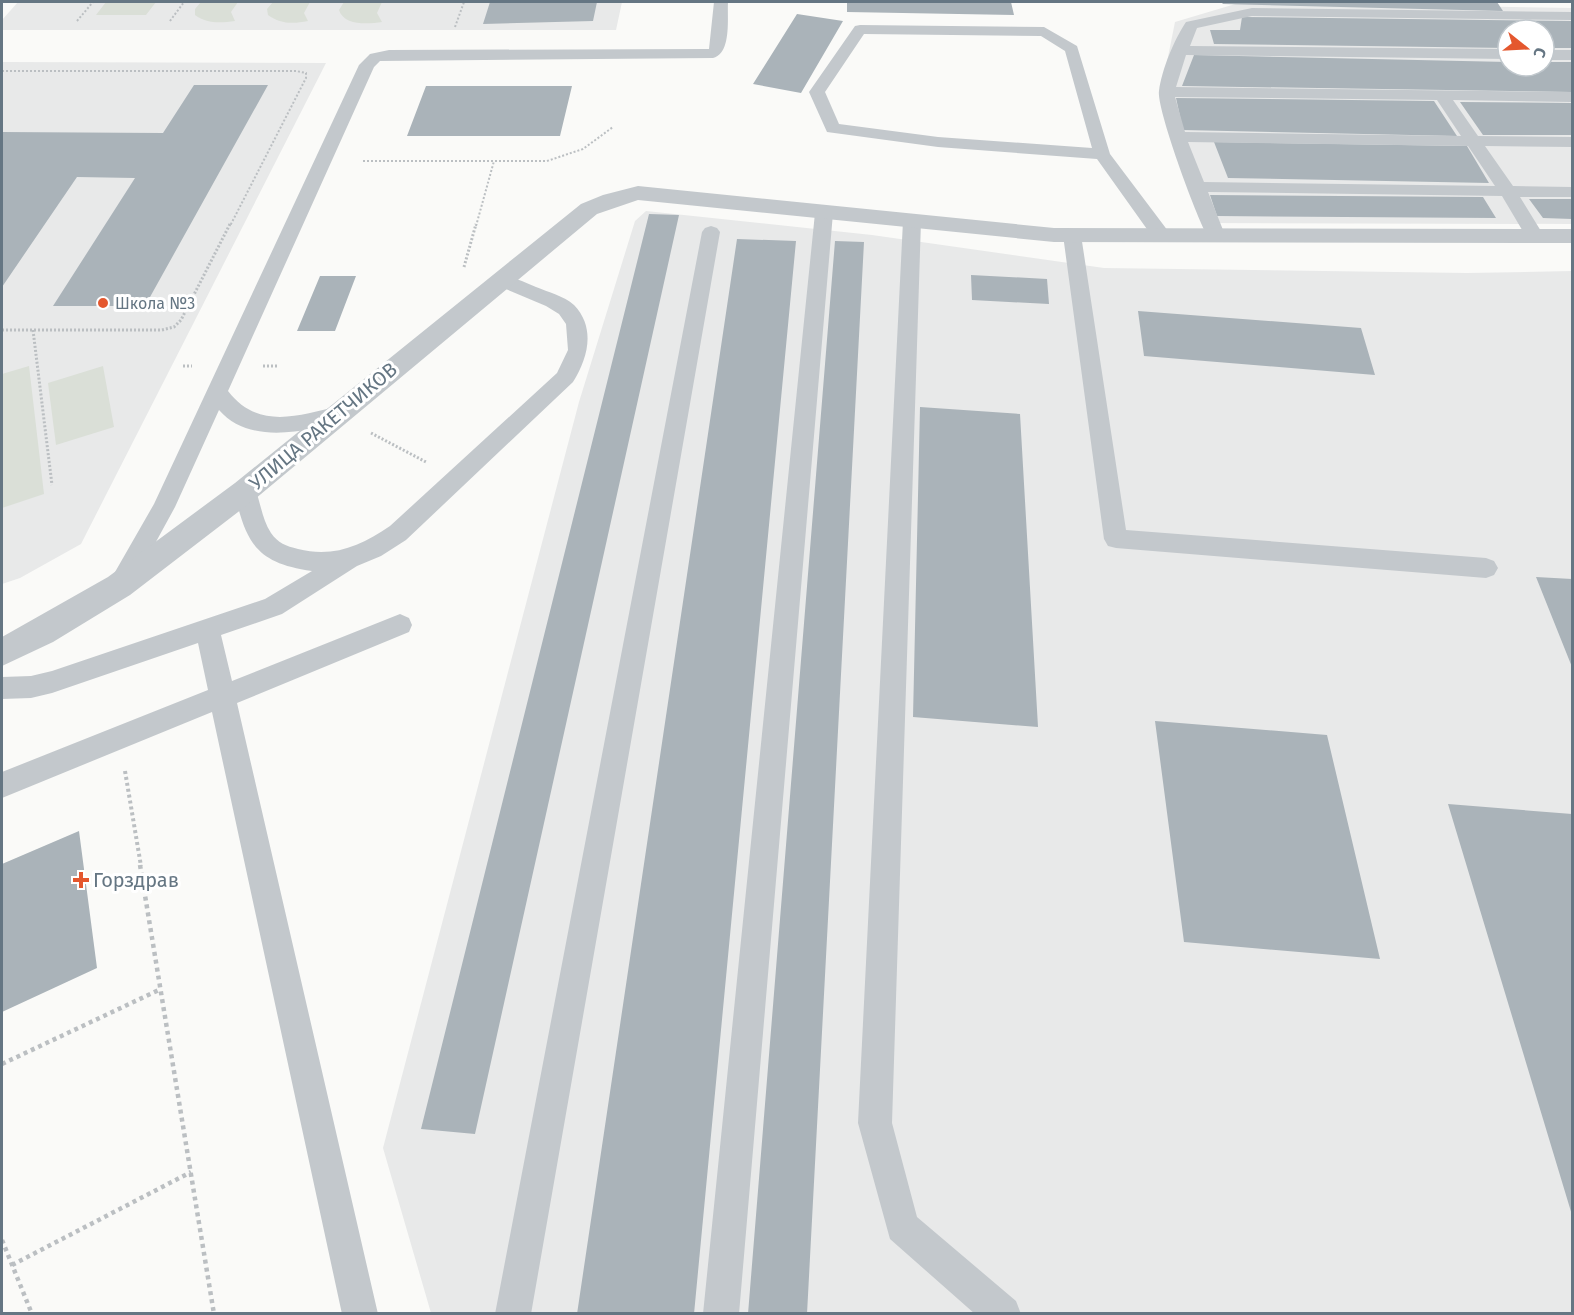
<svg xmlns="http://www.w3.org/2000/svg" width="1574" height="1315" viewBox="0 0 1574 1315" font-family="'Fira Sans',sans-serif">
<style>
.built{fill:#e8e9e9;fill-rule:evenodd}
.green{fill:#dadfd7}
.building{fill:#aab3b9}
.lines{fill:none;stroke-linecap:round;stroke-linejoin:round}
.path-far3{stroke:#bbbfc2;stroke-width:2;stroke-dasharray:2 2;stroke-linecap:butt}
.path-far2{stroke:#bbbfc2;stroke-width:3;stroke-dasharray:2 2;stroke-linecap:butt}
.path-far1{stroke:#bbbfc2;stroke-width:4;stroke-dasharray:3 3;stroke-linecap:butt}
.path{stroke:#bbbfc2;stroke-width:4.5;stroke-dasharray:4 4;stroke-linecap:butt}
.lane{fill:#c3c8cc;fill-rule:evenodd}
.street{fill:#c3c8cc;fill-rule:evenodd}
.poi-dot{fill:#e4572e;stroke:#fff;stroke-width:2}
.labels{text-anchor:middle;stroke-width:6;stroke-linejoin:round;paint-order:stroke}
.far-poi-label{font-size:16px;fill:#657683;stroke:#fff;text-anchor:start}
.street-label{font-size:20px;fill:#657683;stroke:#fff}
.poi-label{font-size:20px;fill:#657683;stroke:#fff;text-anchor:start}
</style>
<rect width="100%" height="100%" fill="#fafaf8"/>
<path class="built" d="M18 2H622L616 30H2V20Z
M1242 2 1572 8V224L1203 223 1160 97 1175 22ZM1508 30H1544V66H1508Z
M2 62 326 63 81 544 20 578 2 584Z
M646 211 872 235 1104 268 1467 273 1572 271V1313H431L383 1148 579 402 635 221Z"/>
<path class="green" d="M106 2H156L146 15H96Z
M201 2H238L231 12 235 21C221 23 207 24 195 15V9Z
M273 2H310L304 13 308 21C293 24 280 24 268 15L267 9Z
M344 2H382L377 13 382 22C368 24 344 26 339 10Z
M29 366 44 494 2 508V374Z
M103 366 114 427 56 445 48 383Z"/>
<path class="building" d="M490 2H597L593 21 483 24Z
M847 2H1011L1014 15 847 12Z
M1221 2H1497L1503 11 1223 4Z
M797 14 843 21 801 93 753 84Z
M1242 17 1572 21V48H1544V30H1508V48L1214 44 1210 30H1240Z
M1194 55 1508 62V66H1544V62H1572V92L1182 86Z
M194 85H268L145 306H53L135 178 77 177 2 287V132L163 133Z
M426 86H572L560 136H407Z
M1176 98 1434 101 1457 136 1183 130Z
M1460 102 1572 103V135H1483Z
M1214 142 1467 146 1489 183 1228 178Z
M1210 195 1483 197 1496 218 1217 216Z
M1529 199H1572V219L1543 218Z
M649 214 679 215 475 1134 421 1129Z
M737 239 796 241 694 1314H577Z
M835 241 864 242 807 1314H748Z
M971 275 1047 279 1049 304 972 300Z
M320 276H356L335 331H297Z
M1138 311 1361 328 1375 375 1144 356Z
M920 407 1020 414 1038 727 913 717Z
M1536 577 1572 579V667Z
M1155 721 1327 735 1380 959 1184 942Z
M1448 804 1572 814V1215Z
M79 831 97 968 2 1012V864Z"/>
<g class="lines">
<path class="path-far3" d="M77 21 93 2
M170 21 184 2
M455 27 464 2
M2 71H296L306 73V78L230 226
M363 161H547L583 149 613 127
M476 226 494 161"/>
<path class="path-far2" d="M464 267 476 224
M2 330H162L174 327 181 320 230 224
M33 330 52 485
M183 366H192
M263 366H277
M371 433 426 462"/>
<path class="path-far1" d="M125 771 141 866"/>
<path class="path" d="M140 865 214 1314
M2 1064 161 989
M2 1240 32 1314
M12 1265 191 1172"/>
<path class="lane" d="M714 2H728C727 18 732 53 713 58L380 61 374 67 228 391C258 430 298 416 339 406L347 408 350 414 347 420C308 431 250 446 219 410L175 507 128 593 119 596 110 593 107 586 154 504 359 65 370 54 389 50 709 49Z
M1252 8 1572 12V20L1252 16 1197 28 1190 46 1508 49V59L1186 55 1176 87 1572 92V102L1453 100 1478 136 1572 137V147L1485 146 1513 186 1572 187V197H1520L1544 236 1542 240H1528L1502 196 1208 192 1225 235 1223 239H1209C1198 222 1156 108 1159 91 1162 69 1174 40 1186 22ZM1175 97 1437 100 1461 136 1185 132ZM1188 142 1468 146 1495 186 1204 182Z
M860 25 1044 27 1077 46 1110 154 1168 231 1170 235 1168 239H1154L1097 159 938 147 827 132 809 92 855 26ZM864 34 1041 36 1065 51 1092 148 938 137 839 124 825 92Z
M1544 50H1572V60H1544Z
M824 207 830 209 833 213 739 1314H703L815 213 818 209Z
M912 215 918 217 921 221 892 1123 917 1217 1016 1301 1021 1314H975L890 1239 858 1123 903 221 906 217Z
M711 226 717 228 720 232 531 1314H495L702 232 705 228Z
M1072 229 1079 231 1081 235 1126 530 1486 558 1494 561 1498 568 1494 575 1486 578 1116 548 1108 546 1104 539 1063 235 1065 231Z
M501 274C513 277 524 282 536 287 548 292 564 296 574 305 596 328 588 358 573 382L406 540 381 556 357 566 282 614 221 635 232 681 400 614 409 618 412 625 409 632 237 703 378 1314H342L212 712 2 798V772L208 690 198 643 52 693 31 698 2 699V677L31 676 52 671 265 599 312 571C256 563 246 543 234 491L237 485 245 482 253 485C261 500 261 518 271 533 278 543 286 546 298 549 333 558 361 546 390 526L557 373 568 350 566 324 559 314 546 306 494 284 491 280 494 276Z"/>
<path class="street" d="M638 186 1054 228 1572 229V243L1054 242 638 200 597 214 255 499 130 595 53 642 2 666V637L108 577 235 483 581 204 603 195Z"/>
</g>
<g class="poi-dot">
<circle cx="103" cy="303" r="6"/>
<path d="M78 871h6v6h6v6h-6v6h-6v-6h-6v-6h6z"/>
</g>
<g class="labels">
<g class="far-poi-label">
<text x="115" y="309">Школа №3</text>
</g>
<g class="street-label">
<text transform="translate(323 426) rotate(-40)" y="7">УЛИЦА РАКЕТЧИКОВ</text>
</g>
<g class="poi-label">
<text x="93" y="887">Горздрав</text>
</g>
</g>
<rect width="1574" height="1315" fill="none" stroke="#657683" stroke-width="6"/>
<g transform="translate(1526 48) rotate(108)"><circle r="28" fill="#ffffff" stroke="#c1c8cd" stroke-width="1.5"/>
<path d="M0-4.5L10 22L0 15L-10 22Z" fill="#e4572e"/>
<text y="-9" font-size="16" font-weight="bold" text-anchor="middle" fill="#657683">С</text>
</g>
</svg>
